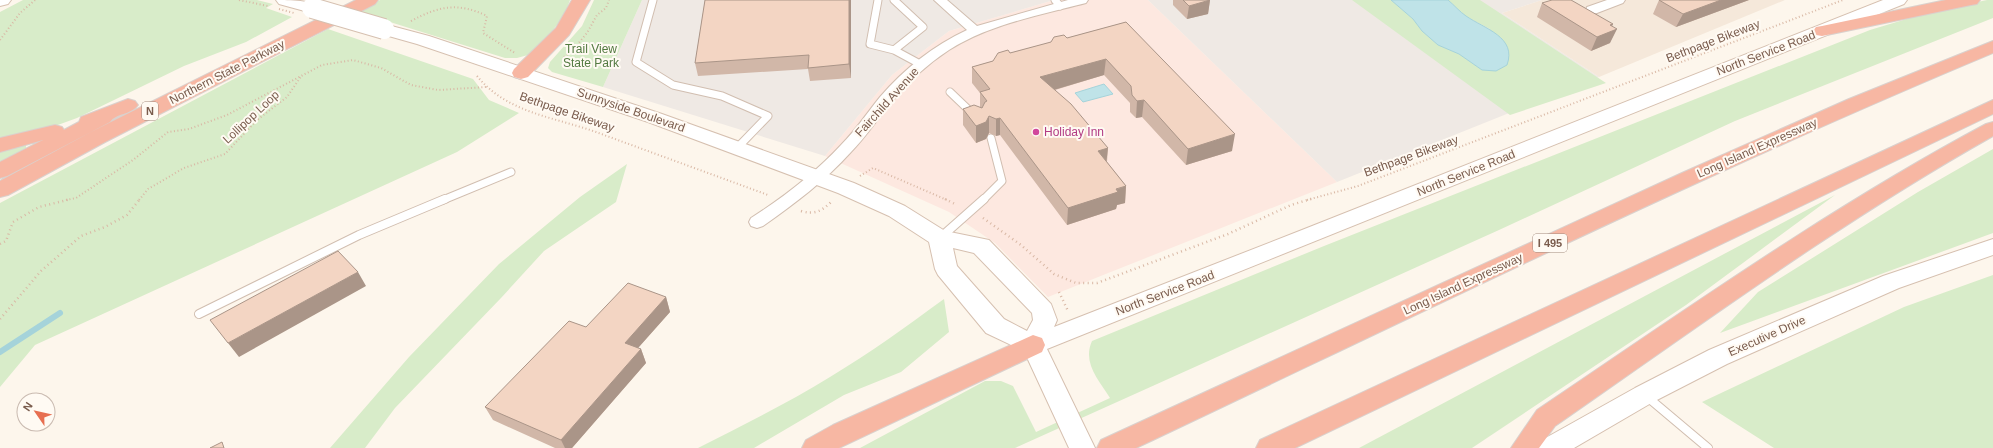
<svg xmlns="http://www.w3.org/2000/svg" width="1993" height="448" viewBox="0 0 1993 448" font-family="Helvetica,sans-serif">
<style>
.residential{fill:#f5e8da}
.commercial{fill:#fde8e0}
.industrial{fill:#efe9e4}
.green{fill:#d8ecc9}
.water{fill:#bfe3e8;stroke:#a5d3da}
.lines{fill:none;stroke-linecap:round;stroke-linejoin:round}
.stream{stroke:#a5d3da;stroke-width:6}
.lane-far1-casing{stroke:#d1beb0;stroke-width:9}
.lane-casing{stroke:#d1beb0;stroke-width:10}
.street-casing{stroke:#d1beb0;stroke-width:2}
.secondary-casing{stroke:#d6c0b0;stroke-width:2}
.highway-casing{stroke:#dad1cd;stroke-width:2}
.path-far1{stroke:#d9b8a5;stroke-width:2;stroke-dasharray:1 2.5;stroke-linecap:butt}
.path{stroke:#d9b8a5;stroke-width:2.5;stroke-dasharray:1 3.5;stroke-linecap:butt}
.lane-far1{stroke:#fff;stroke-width:7}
.lane{stroke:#fff;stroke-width:8}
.street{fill:#fff;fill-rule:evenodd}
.secondary{fill:#fff;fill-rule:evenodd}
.highway{fill:#f7b7a3;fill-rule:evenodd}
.secondary-bridge-casing{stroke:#d6c0b0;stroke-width:22;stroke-linecap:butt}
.path-bridge{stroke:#d9b8a5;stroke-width:2;stroke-dasharray:1 2.5;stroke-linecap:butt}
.secondary-bridge{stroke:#fff;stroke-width:20}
.wall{fill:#d1b7a8}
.shaded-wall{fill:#aa9588}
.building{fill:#f3d5c3;stroke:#aa9588}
.hotel-dot{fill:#d1479c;stroke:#fffaf3;stroke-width:1.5}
.labels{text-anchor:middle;stroke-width:4;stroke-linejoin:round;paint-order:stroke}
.shield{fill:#fffaf3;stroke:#a28b7f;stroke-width:1}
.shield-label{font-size:11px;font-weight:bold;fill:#7a5c4d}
.street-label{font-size:12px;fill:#7a5c4d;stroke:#fffaf3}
.park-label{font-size:12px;fill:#537a41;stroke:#fffaf3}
.hotel-label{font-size:12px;fill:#b23c85;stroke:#fffaf3;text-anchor:start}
</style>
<rect width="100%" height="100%" fill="#fdf6ec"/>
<path class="residential" d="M1542 0H1785L1599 77 1502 13Z"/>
<path class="commercial" d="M1054 0H1148L1337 182 1048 297 995 243 949 212 825 156 892 75 949 31Z"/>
<path class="industrial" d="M642 0H1054L949 31 892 75 825 156 603 87Z
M1148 0H1542L1502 13 1599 77 1337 182Z"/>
<path class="green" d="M23 0H257L273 4 266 8 292 17 246 42 184 66 77 118 33 134 0 140V12Z
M380 0H570L564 16 541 45 528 55 517 58H505L358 12Z
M594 0H642L603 87 552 72 548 68 550 62 582 26Z
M1352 0H1391L1413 19 1422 31 1438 45 1459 54 1482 70 1490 29 1465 16 1448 0H1480L1606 83 1510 115Z
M1987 0H1993V18L1735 121 1499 230 1015 448H860L985 381H1001L1013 386 1036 432 1110 398C1099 380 1082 363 1092 341L1324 246 1870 30 1930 12Z
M328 29 473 79 489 100 519 113 457 152 35 345 0 387V203Z
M26 143V148L0 162V148Z
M1993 149V233L1720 333 1758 292 1918 192Z
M627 164 616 202 544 251 501 298 395 408 365 448H330L409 357 499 264 580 197Z
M1835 195 1686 305 1472 448H1359Z
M1993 275V448H1774L1702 402 1904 307Z
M944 299 949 332 901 372 844 395 754 448H698C743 425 788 403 830 377 870 353 907 326 944 299Z"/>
<path class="water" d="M1391 0H1448C1454 5 1460 12 1466 16 1485 29 1517 37 1507 65L1496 71 1482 70 1459 54 1438 45 1422 31 1413 19Z
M1104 84 1113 94 1083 102 1075 93Z"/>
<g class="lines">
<path class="stream" d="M0 352 60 313"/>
<defs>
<path id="lane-far1" d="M653 0 636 62 673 85 722 96 768 116 738 147
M878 0 870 44 894 50 920 64
M894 0 923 27 894 50
M1055 0 1060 6
M950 92 973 114
M443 200 511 172
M983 200 1002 181 991 138"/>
<path id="lane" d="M940 238 984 199
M199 314 359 235 445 199
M1645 395 1708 448"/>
<path id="street" d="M934 0H947L977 26 1068 0H1088L1086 3C1040 15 990 24 949 50 926 65 906 84 889 105 876 121 865 138 851 152 825 181 794 204 763 226L757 228 751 226 749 222 751 218C784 197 815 173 841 145 856 130 867 113 880 97 904 69 933 46 967 30Z
M1607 0H1625L1623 3 1597 13 1592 14 1586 10 1587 7Z"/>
<path id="secondary" d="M0 0H11L8 4 0 6Z
M276 0C289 0 313 0 321 8L318 12 312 13 279 4Z
M1883 0H1907L1904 4 1047 349 1095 448H1069L1024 351 986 333 938 275 935 269 929 242 889 216 838 193 648 122 417 44 378 33 375 29 378 25 384 24 429 36 662 114 854 183 905 206 945 231 989 240 1051 304 1057 320 1054 327 1302 230ZM953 248 974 253 1032 313 1033 320 1027 331 1004 319 957 266Z
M1993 239V255L1899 288 1727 364 1653 402 1574 448H1538L1542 440 1635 388 1709 350 1883 276Z"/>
<path id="highway" d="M356 0H378L375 4 105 142 8 195 0 197V181L91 132Z
M572 0H590L569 35 528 77 521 79 514 77 512 73 514 69 556 28Z
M1946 0H1980L1977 4 1971 5 1822 36 1816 35 1813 31 1816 27 1822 26Z
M1993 41V53C1703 174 1421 313 1136 448H1097L1101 440 1682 173 1849 99Z
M128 99 135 101 138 105C131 115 116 113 110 122L7 176 0 178V162L43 140 0 152V138L55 125 62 127 64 130 79 122 81 117Z
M1993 100V114L1295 448H1256L1260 440Z
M1993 122V136C1840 222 1699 326 1555 426L1539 448H1511L1537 410C1684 311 1829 208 1986 124Z
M1033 335 1042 338 1045 345 1042 352 839 448H802L806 440 833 425Z"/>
</defs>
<use href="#lane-far1" class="lane-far1-casing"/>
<use href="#lane" class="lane-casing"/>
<use href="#street" class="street-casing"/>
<use href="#secondary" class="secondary-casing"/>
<use href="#highway" class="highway-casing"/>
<path class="path-far1" d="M239 0 268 6
M411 21C439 6 458 2 487 16L483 33 515 53
M0 40 20 13 35 0
M564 57 573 50 587 33 597 15 606 8 609 0
M477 76C507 113 554 117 596 132 653 153 711 174 768 195
M860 176 873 168 947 200
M66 200 76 198 133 160 168 132 189 129 227 115 322 65 353 60 381 68 411 85 438 90 486 87
M139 200 148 189 184 168 225 154 257 120 287 97 302 75
M1307 200 1358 186 1843 0"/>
<path class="path" d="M945 199 957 205
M801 211C814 215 822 211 831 202
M983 218 1021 245 1054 274 1076 283H1097L1228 234 1291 205 1311 199
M0 244 6 241 13 222 39 207 71 199
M1059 292 1068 311
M0 319 41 271 81 236 105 227 127 215 140 199"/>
<use href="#lane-far1" class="lane-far1"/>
<use href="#lane" class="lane"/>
<use href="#street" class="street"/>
<use href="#secondary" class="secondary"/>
<use href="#highway" class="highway"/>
<defs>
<path id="secondary-bridge" d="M312 8 384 29"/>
</defs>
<use href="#secondary-bridge" class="secondary-bridge-casing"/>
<path class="path-bridge" d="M279 9 294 13"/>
<use href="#secondary-bridge" class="secondary-bridge"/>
</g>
<path class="wall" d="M705 0H851V78L810 81 808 69 698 76 695 63Z
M1173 0H1210L1208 14 1187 19 1173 5Z
M1659 0H1749L1676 27 1653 14Z
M1542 3 1613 24 1612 26 1610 43 1591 51 1537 17Z
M1126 22 1232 151 1186 165 1142 117 1136 118 1130 112V103L1104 75 1055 90 1108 148 1107 162 1126 186 1125 203 1117 205 1116 209 1067 225 1000 135 996 136 989 133 986 139 976 143 963 125V109L980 107V93L972 83V67L993 61 1010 53 1067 38Z
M666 297 670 312 638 348 641 349 646 363 572 448H555L493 420 485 407Z"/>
<path class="shaded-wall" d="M849 0H851V78L849 64Z
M1210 0 1208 14 1187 19 1189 6Z
M1721 0H1749L1676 27 1683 14Z
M1613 24 1609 32 1617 29 1610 43 1591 51 1597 37 1610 25Z
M1106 59 1104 75 1040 94V77Z
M1144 100 1142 117 1136 118 1137 101Z
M989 116V133L986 139 976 143V126Z
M1000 118V135L996 136V119Z
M1235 134 1232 151 1186 165 1188 149Z
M1108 148 1106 165 1098 151Z
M1126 186 1125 203 1117 205 1116 209 1067 225 1068 208Z
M358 272 366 286 239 357 228 343Z
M666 297 670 312 630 357 625 343Z
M641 349 646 363 572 448H565L561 440Z"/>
<path class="building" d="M705 0H849V64L808 68 809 55 695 63Z
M1183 0H1210L1189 6Z
M1552 0H1571L1613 24 1610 25 1617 29 1597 37 1542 3Z
M1659 0H1721L1683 14Z
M1126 22 1235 134 1188 149 1144 100 1137 101 1132 95 1131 86 1106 59 1040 77 1071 104 1108 148 1098 151 1126 186 1116 189 1118 192 1068 208 1000 118 996 119 989 116 986 122 976 126 963 109 974 105 982 108 985 102 987 101 980 92 990 89 972 67 993 61 998 53 1008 50 1010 53 1051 42 1054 37 1064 35 1067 38Z
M338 251 358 272 228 343 210 320Z
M628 283 666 297 625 343 641 349 561 440 485 407 569 321 586 327Z
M222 442 224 448H210Z"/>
<circle class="hotel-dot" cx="1036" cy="132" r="4"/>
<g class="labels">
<g class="shield">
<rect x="142" y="102" width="16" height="18" rx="3"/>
<rect x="1533" y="234" width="34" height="18" rx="3"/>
</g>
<g class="shield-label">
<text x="150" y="115">N</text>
<text x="1550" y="247">I 495</text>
</g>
<g class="street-label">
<text transform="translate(1713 41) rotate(-21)" y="4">Bethpage Bikeway</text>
<text transform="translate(1766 53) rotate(-21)" y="4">North Service Road</text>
<text transform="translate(227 72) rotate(-27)" y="4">Northern State Parkway</text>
<text transform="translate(887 102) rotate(-48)" y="4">Fairchild Avenue</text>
<text transform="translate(631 110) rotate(19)" y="4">Sunnyside Boulevard</text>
<text transform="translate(567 112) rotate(19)" y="4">Bethpage Bikeway</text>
<text transform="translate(251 117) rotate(-43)" y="4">Lollipop Loop</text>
<text transform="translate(1757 148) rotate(-24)" y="4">Long Island Expressway</text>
<text transform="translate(1411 156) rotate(-20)" y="4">Bethpage Bikeway</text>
<text transform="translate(1466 173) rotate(-22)" y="4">North Service Road</text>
<text transform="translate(1463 284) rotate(-25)" y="4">Long Island Expressway</text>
<text transform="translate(1165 293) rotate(-21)" y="4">North Service Road</text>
<text transform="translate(1767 336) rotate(-24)" y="4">Executive Drive</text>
</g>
<g class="park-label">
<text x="591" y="53">Trail View<tspan x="591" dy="14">State Park</tspan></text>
</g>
<g class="hotel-label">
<text x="1044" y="136">Holiday Inn</text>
</g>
</g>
<g transform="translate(36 412) rotate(304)"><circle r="19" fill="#fffaf3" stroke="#cabbb1"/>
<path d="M0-3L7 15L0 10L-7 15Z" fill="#e76f51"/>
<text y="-6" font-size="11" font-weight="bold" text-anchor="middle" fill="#7a5c4d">N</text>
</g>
</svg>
